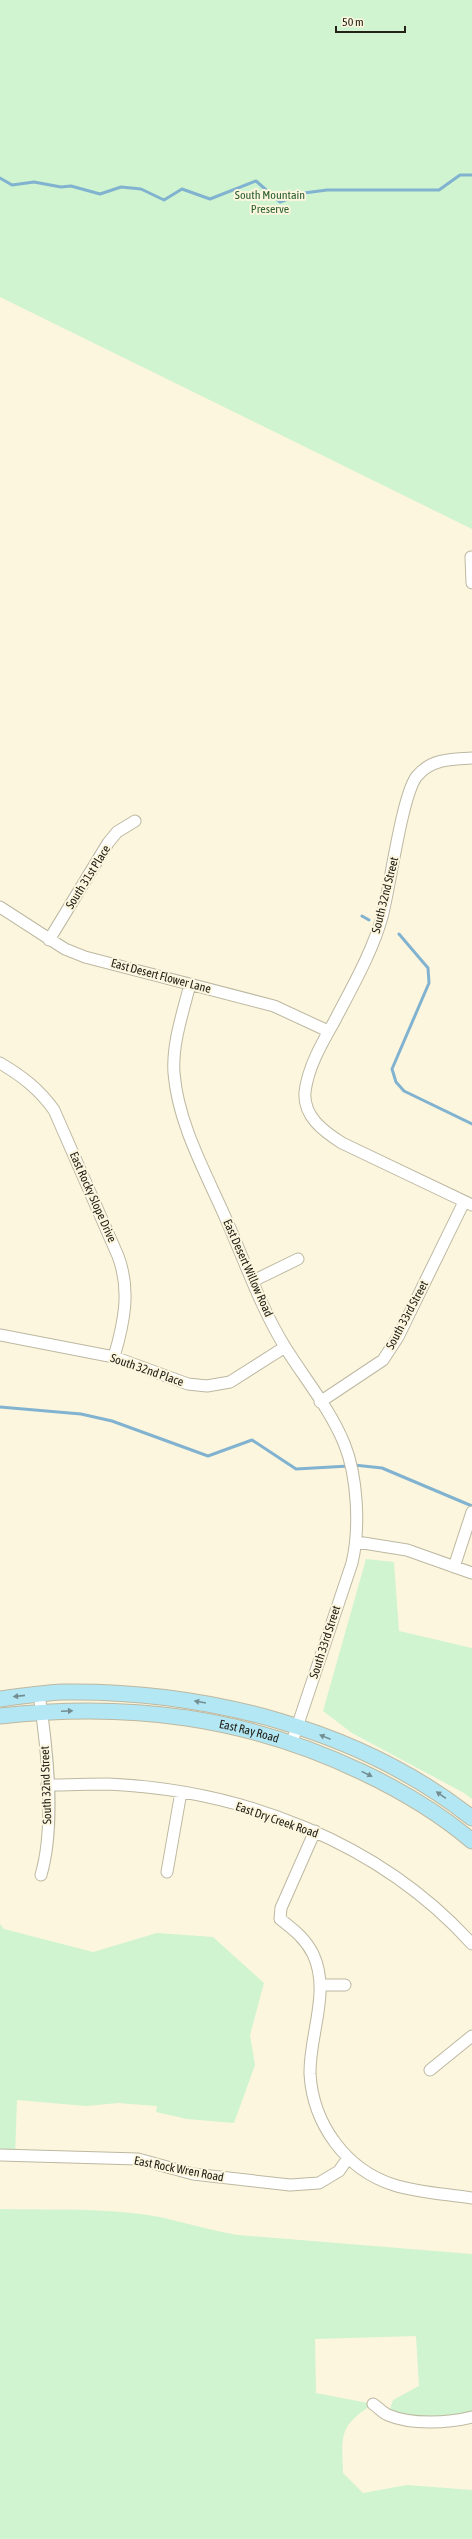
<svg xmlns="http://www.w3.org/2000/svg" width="472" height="2539" viewBox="0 0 472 2539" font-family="'Asap Condensed',sans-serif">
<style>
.green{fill:#cff4cf}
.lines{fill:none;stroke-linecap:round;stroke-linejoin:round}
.stream{stroke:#81b3d0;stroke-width:3}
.street-casing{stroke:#bdb8a1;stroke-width:13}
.secondary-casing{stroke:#bdb8a1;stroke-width:17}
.street{stroke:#fff;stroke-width:11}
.secondary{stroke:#b4e7f4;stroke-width:15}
.oneway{fill:#738e91}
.labels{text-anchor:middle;stroke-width:4;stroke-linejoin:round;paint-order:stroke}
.park-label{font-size:12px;fill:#295e2d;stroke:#fcf6de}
.street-label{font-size:12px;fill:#232118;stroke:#fcf6de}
</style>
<rect width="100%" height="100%" fill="#fcf6de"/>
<path class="green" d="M0 0H472V529L0 297Z
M366 1559 394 1562 399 1631 472 1648V1799L464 1793 352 1733 323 1711Z
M0 1924 4 1929 93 1952 157 1933 213 1937 264 1983 250 2035 255 2065 234 2123 187 2119 156 2112 157 2106 118 2103 86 2106 17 2100 15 2156 0 2155Z
M0 2209C43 2210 88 2208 131 2213 168 2216 201 2229 238 2235L472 2254V2417L464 2419 388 2415 393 2400 419 2386 416 2336 315 2339 316 2393 373 2404C338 2427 342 2435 343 2473L363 2493 407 2485 472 2490V2539H0Z"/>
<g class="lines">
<path class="stream" d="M0 178 12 185 34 182 61 187 71 186 100 194 121 187 141 189 164 200 182 189 210 199 256 181 280 202 304 193 327 190H439L460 175H472
M362 916 369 920
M399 934 428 968 429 983 392 1069 396 1082 404 1091 472 1124
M0 1407 81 1414 112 1421 208 1456 252 1440 296 1469 349 1466
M354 1465 382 1468 472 1506"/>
<defs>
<path id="street" d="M471 557 472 583
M472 758C451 759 431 759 417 776 402 794 390 888 382 917 372 953 351 989 334 1022 322 1043 308 1067 305 1092 303 1116 323 1131 342 1143L472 1205
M0 907 65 949 85 957 274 1006 328 1031
M49 940 108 843 117 832 135 821
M190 984C183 1013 172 1043 174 1073 178 1124 206 1173 226 1219 245 1262 261 1308 285 1347 305 1379 330 1409 344 1443 358 1477 360 1529 352 1563L292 1742
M0 1063C22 1076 39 1089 54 1110L118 1256C131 1290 124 1323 114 1357
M253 1281 298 1259
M0 1335 114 1357 188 1384 207 1386 230 1382 285 1347
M320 1402 383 1360 398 1337 464 1202
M357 1542 407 1550 472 1573
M454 1567 472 1512
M39 1694C47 1747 56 1824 41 1875
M47 1785C68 1785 88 1784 108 1784 243 1790 380 1842 472 1944
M315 1831 281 1908 280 1919C294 1930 305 1938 313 1954 331 1992 309 2035 310 2074 313 2124 346 2170 394 2185 419 2193 447 2194 472 2198
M167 1872 181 1792
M320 1985H345
M430 2070 472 2036
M0 2155 138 2159 193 2174 290 2185 319 2183 339 2171 348 2158
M373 2404C378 2407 383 2413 388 2415 411 2425 449 2423 472 2417"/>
<g id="secondary">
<path d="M0 1699C21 1696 42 1693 63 1692 206 1690 359 1729 472 1818"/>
<path id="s1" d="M0 1716C128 1702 245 1716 362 1772 402 1791 438 1812 472 1841"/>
</g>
</defs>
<use href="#street" class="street-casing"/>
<use href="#secondary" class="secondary-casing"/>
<use href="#street" class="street"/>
<use href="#secondary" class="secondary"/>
</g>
<defs><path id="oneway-solid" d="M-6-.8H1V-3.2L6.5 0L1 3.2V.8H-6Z"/></defs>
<g class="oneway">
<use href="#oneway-solid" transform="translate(19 1696) rotate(174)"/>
<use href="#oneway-solid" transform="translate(200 1702) rotate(-170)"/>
<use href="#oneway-solid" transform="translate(67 1711) rotate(-2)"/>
<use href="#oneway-solid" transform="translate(325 1737) rotate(-158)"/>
<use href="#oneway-solid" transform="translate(367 1774) rotate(26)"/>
<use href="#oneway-solid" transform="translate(441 1795) rotate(-145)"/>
</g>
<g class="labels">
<g class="park-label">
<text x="270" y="199">South Mountain<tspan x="270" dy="14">Preserve</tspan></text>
</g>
<g class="street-label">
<text transform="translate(88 877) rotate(-58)" y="4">South 31st Place</text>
<text transform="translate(385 895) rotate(-76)" y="4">South 32nd Street</text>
<text transform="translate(161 976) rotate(15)" y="4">East Desert Flower Lane</text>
<text transform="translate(93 1197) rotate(66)" y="4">East Rocky Slope Drive</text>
<text transform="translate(248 1268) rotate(66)" y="4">East Desert Willow Road</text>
<text transform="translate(407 1315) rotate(-62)" y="4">South 33rd Street</text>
<text transform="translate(147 1370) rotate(19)" y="4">South 32nd Place</text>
<text transform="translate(325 1642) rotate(-72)" y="4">South 33rd Street</text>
<text dy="4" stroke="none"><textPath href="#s1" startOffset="251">East Ray Road</textPath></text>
<text transform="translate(46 1785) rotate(-92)" y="4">South 32nd Street</text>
<text transform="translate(277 1820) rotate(19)" y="4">East Dry Creek Road</text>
<text transform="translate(179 2169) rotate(11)" y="4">East Rock Wren Road</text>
</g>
</g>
<path d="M336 26v6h69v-6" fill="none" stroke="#232118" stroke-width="2"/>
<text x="342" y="26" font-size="12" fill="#232118" stroke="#fcf6de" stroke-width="3" paint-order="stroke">50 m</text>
</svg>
